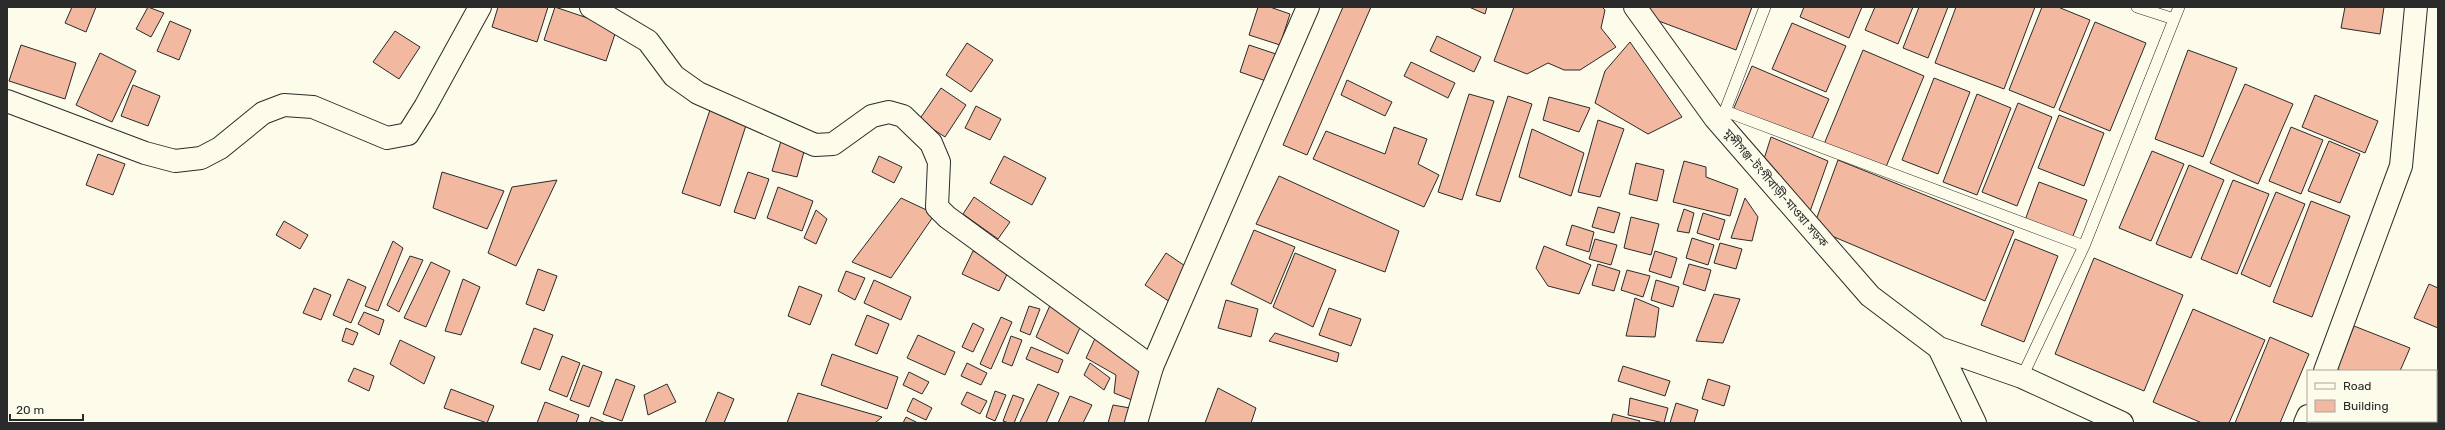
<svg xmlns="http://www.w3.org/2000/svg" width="2445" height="430" viewBox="0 0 2445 430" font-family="Rubik,'Noto Sans Bengali',sans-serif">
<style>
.building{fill:#f2b8a0;stroke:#2b2b2b}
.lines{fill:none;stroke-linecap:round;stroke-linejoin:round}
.service-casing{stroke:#2b2b2b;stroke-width:12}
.minor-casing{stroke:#2b2b2b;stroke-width:24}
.tertiary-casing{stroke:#2b2b2b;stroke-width:24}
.primary-casing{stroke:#2b2b2b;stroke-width:24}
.service{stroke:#fdfbea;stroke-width:11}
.minor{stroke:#fdfbea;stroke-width:22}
.tertiary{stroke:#fdfbea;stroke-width:22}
.primary{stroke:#fdfbea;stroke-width:22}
.labels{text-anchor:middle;stroke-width:3;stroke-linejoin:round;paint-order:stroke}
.street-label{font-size:12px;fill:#2b2b2b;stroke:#fdfbea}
</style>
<rect width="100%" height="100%" fill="#fdfbea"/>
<path class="building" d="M72 7H96L86 32 65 23Z
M148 7 164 13 151 37 136 29Z
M498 7H548L537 42 492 27Z
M555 7 617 28 606 61 544 40Z
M1258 7H1270L1290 14 1280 45 1249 35Z
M1343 7H1371L1307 155 1283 145Z
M1469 7H1487L1485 14Z
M1514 7H1602L1605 10 1601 28 1616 47 1580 70H1564L1548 63 1527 74 1494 61Z
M1633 7H1752L1736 50 1632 11Z
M1804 7H1862L1849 38 1800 17Z
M1875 7H1913L1898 44 1865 30Z
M1919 7H1948L1928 58 1903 48Z
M1956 7H2035L2004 89 1935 63Z
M2042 7H2058L2090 20 2054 108 2009 90Z
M2345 7H2384L2380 34 2341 28Z
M170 21 191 30 179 60 157 51Z
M2095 22 2146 43 2110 131 2059 110Z
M1792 23 1846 46 1826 92 1772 69Z
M395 31 420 47 399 79 373 62Z
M1437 36 1481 57 1474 72 1430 51Z
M1630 42 1682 117 1648 134 1595 103 1605 71Z
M967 43 993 60 971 92 946 75Z
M21 45 76 63 65 99 9 81Z
M1249 45 1276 54 1266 81 1240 72Z
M1863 50 1924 76 1883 174 1822 149Z
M2188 50 2237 68 2203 157 2155 139Z
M100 53 136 71 112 122 76 105Z
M1411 62 1455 83 1448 98 1404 76Z
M1752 66 1829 99 1810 143 1733 110Z
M1934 78 1970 92 1938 174 1902 160Z
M1347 80 1392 102 1385 116 1341 95Z
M2245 84 2293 104 2258 184 2210 163Z
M133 85 160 96 148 126 121 116Z
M941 88 966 105 945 137 919 120Z
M1469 94 1494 101 1462 200 1438 192Z
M1977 94 2011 108 1977 195 1943 182Z
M2315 95 2378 121 2365 153 2302 127Z
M1508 96 1532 104 1500 202 1476 195Z
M1549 97 1590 108 1579 132 1543 120Z
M2018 103 2052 117 2017 206 1982 192Z
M712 104 749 116 720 206 682 193Z
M976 106 1001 119 990 140 965 128Z
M2059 115 2104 133 2084 186 2038 168Z
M1598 120 1624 129 1600 197 1578 192Z
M1394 127 1427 139 1418 164 1439 175 1424 207 1313 159 1326 131 1385 154Z
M2291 127 2323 140 2301 194 2269 181Z
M1532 129 1584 153 1571 196 1519 177Z
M1771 137 1828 161 1808 217 1764 159Z
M781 141 805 148 797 177 772 171Z
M2329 141 2360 154 2340 203 2308 191Z
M2152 151 2184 164 2151 241 2119 228Z
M98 154 125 164 113 195 86 185Z
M879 156 902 167 894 183 872 172Z
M1004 156 1046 178 1032 205 990 183Z
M1838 160 2014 231 1985 301 1813 228Z
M1684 161 1706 167V177L1738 189 1730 216 1673 202Z
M1636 163 1664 170 1657 201 1629 194Z
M2189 165 2224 180 2191 258 2156 244Z
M442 172 504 191 487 229 433 208Z
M748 172 769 179 755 219 734 212Z
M1279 176 1399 231 1385 272 1256 224Z
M557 180 516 266 488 253 512 187Z
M2233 180 2269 194 2237 274 2201 259Z
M2039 182 2087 200 2071 241 2024 223Z
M778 187 813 201 802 231 767 218Z
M2276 192 2305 204 2270 287 2241 274Z
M974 197 1010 222 998 239 963 214Z
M901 198 935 214 891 278 852 262Z
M1745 198 1758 217 1752 241 1731 238Z
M2311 201 2350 216 2312 317 2273 302Z
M1598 207 1620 213 1614 233 1592 227Z
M1684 209 1694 213 1689 233 1677 231Z
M816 210 827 219 816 244 804 238Z
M1703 213 1725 220 1719 240 1697 233Z
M1631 217 1659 224 1651 255 1624 248Z
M284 221 308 235 300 249 276 235Z
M1572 225 1594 232 1589 252 1566 245Z
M1254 230 1295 247 1271 304 1231 284Z
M1692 238 1714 245 1708 265 1686 258Z
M1595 239 1617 245 1611 265 1589 259Z
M2015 239 2058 256 2024 342 1981 325Z
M393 241 403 248 378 311 365 306Z
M1720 243 1742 249 1736 269 1714 263Z
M1544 246 1591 265 1579 294 1548 286 1536 268Z
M973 251 1010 268 999 291 962 274Z
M1655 251 1677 258 1671 278 1649 271Z
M1166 253 1191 270 1170 302 1145 285Z
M1295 253 1336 270 1313 327 1273 307Z
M410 256 423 260 399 312 387 305Z
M2094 258 2183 295 2144 391 2055 354Z
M431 262 450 271 426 327 404 318Z
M1598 264 1620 271 1614 291 1592 285Z
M1689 264 1711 270 1705 291 1683 284Z
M538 269 557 276 544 311 526 304Z
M1627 270 1650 276 1643 297 1621 290Z
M846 271 865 278 855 300 838 291Z
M348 279 366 287 351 323 333 315Z
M463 279 480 287 461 335 445 331Z
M874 280 911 297 901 320 864 303Z
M1656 280 1679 287 1673 307 1651 300Z
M2429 284 2438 288V328L2414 318Z
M799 286 822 295 810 325 788 316Z
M314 288 331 295 321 320 303 313Z
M1714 294 1740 299 1723 343 1696 341Z
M1635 298 1659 308 1655 337 1626 336Z
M1226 300 1258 309 1251 337 1218 328Z
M1051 303 1083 321 1068 354 1036 337Z
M1029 306 1040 309 1030 335 1020 331Z
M1329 308 1361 319 1351 346 1319 335Z
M2193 309 2265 340 2229 423H2202L2153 402Z
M364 312 384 320 379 335 358 324Z
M867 315 889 324 877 354 855 345Z
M1001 317 1012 322 991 369 980 364Z
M973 323 984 329 973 352 962 347Z
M2354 326 2410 348 2400 371H2342L2337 369Z
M346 328 358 333 353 345 342 341Z
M534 328 553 335 540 370 521 363Z
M1275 333 1339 353 1337 362 1269 341Z
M1097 334 1142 365 1132 400 1114 393 1116 375 1086 358Z
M918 335 955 352 945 375 907 358Z
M1011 336 1022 340 1012 366 1002 362Z
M2270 337 2309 354 2280 423H2235Z
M400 340 435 357 424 384 390 364Z
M1031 347 1063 360 1058 373 1026 359Z
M832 354 898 377 887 409 821 385Z
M562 356 580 363 567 397 549 390Z
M967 363 987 373 981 385 961 376Z
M1090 363 1110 378 1104 390 1084 375Z
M583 365 602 372 589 407 570 400Z
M1623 366 1670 381 1665 396 1618 381Z
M354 368 374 376 369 391 348 381Z
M909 372 929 382 922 394 903 385Z
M616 379 635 386 622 421 603 414Z
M1708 379 1730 386 1724 406 1702 399Z
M667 384 676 402 648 415 644 395Z
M1038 384 1059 393 1046 423H1021L1020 422Z
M1218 388 1256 408 1251 423H1205Z
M451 389 494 406 487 423 444 408Z
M995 391 1006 395 995 421 986 417Z
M718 392 734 399 724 423H705Z
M967 392 987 401 980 414 961 404Z
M798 393 882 417 875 423H787Z
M1013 395 1024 399 1014 423H1009L1003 421Z
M1070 396 1092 405 1083 423H1058Z
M913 398 932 408 926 420 907 411Z
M1630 398 1668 408 1664 423 1628 415Z
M545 402 579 415 576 423H537Z
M1676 403 1698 410 1694 423H1670Z
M1113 405 1130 408 1125 423H1108Z
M1613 414 1640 421 1639 423H1611Z
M591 417 606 423H589Z
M906 417 918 423H903Z
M2322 421H2385V423H2321Z"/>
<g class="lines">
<defs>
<path id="service" d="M2137 7 2174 19
M1725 111 2084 246
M1720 114 1725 111 1765 7
M2022 377 2084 246 2179 7"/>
<path id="minor" d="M591 7 648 41 674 76 698 93 815 145 833 144 872 116 889 112 903 116 931 143 939 162 937 207 947 217 1152 367
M7 101 145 153 175 161 201 158 220 148 263 113 284 105 313 107 387 138 408 134 425 107 480 7
M2325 371 2401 166 2416 7
M2305 423 2308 416"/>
<path id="tertiary" d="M1136 423 1152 367 1308 7"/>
<path id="primary" d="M1635 7 1715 118 1870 296 1939 348 2022 377 2122 423
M1939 348 1975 423"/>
</defs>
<use href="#service" class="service-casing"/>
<use href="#minor" class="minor-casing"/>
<use href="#tertiary" class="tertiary-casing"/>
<use href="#primary" class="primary-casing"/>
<use href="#service" class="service"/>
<use href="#minor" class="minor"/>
<use href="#tertiary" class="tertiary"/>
<use href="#primary" class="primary"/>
</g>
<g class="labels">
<g class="street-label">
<text transform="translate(1776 188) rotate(49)" y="4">মুন্সীগঞ্জ-টংগীবাড়ী-মাওয়া সড়ক</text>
</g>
</g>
<rect width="2445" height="430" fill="none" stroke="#2b2b2b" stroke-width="16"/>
<rect x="2307" y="370" width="130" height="52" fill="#fdfbea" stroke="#a9a89e"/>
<rect x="2315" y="383" width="20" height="6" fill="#fdfbea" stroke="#a9a89e"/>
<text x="2343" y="390" font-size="12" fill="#2b2b2b">Road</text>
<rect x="2315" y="400" width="20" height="12" fill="#f2b8a0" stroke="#a9a89e"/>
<text x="2343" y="410" font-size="12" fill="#2b2b2b">Building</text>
<path d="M10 414v6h73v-6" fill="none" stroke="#2b2b2b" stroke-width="2"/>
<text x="16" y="414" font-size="12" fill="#2b2b2b" stroke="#fdfbea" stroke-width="3" paint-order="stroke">20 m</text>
</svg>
